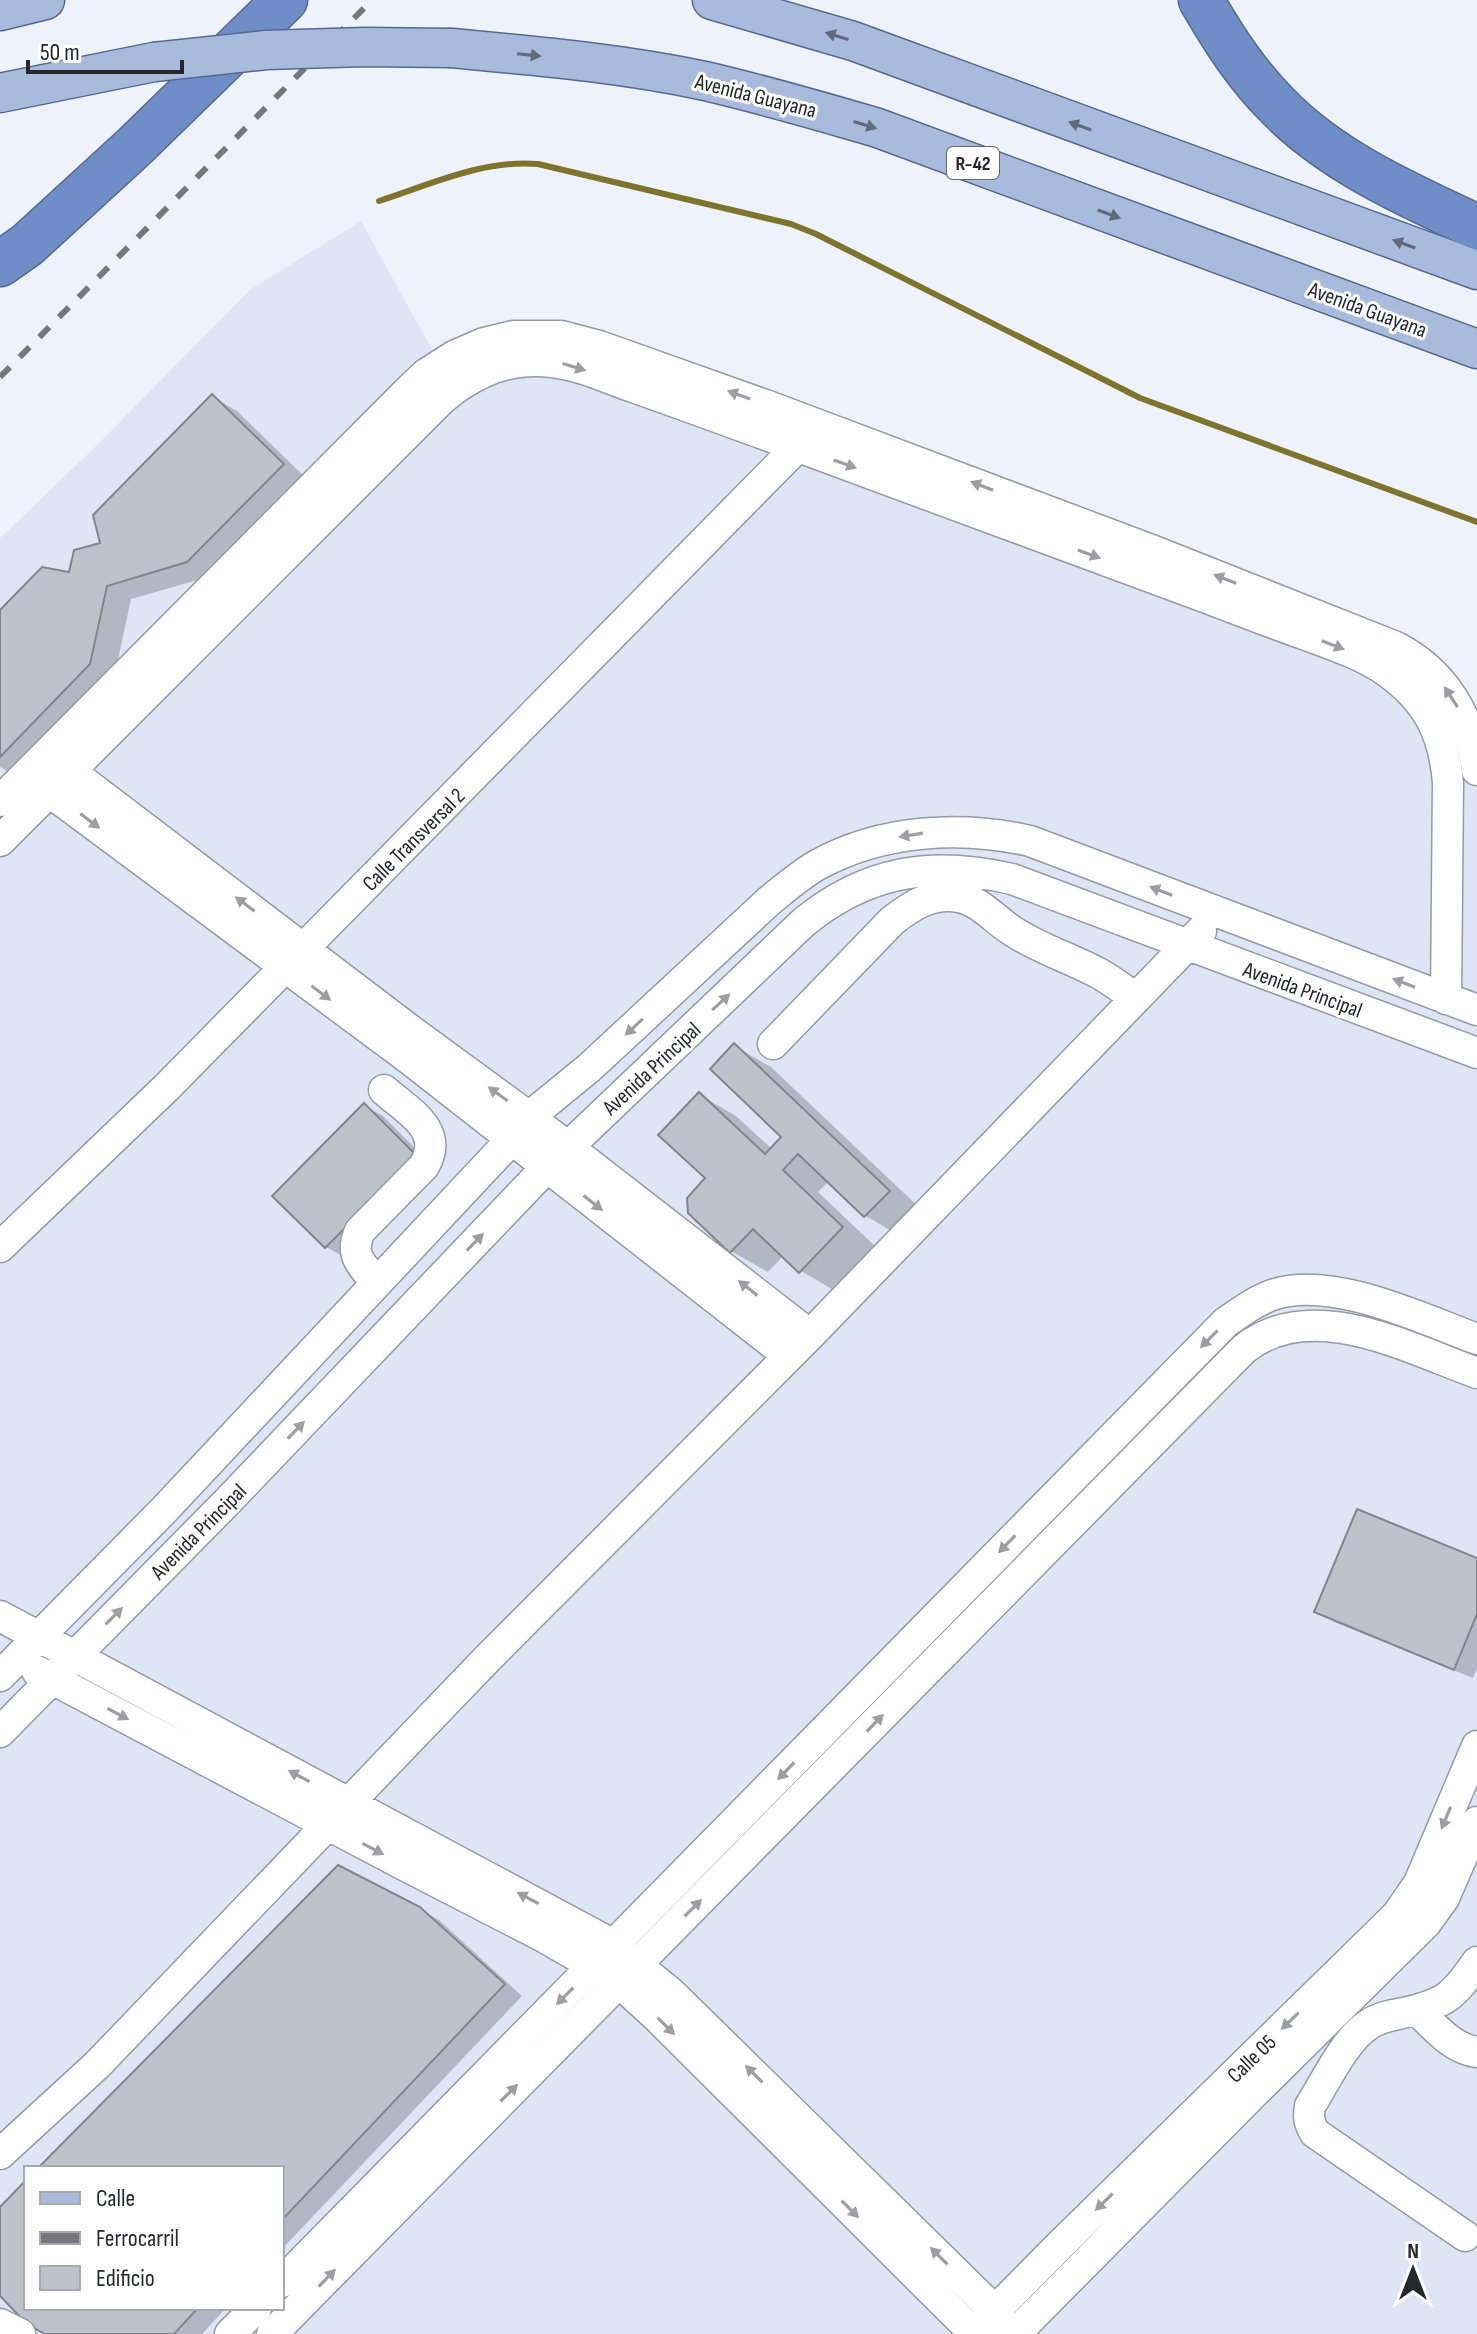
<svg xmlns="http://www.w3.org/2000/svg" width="1477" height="2334" viewBox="0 0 1477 2334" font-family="'Sofia Sans Condensed',sans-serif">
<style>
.built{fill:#dee6f6;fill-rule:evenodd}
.shadow{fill:#0003}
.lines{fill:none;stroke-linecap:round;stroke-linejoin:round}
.stream{stroke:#7f742e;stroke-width:6}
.building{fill:#bec3cb;stroke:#81868d;stroke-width:2}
.minor-casing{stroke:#969aa2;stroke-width:33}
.major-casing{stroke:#556990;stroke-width:41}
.highway-casing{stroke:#556990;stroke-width:47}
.minor{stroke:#fff;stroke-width:30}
.major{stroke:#a9bbdd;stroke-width:38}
.highway{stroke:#6f8dc7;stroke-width:44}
.rail{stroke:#75787d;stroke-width:6;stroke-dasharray:14 14;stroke-linecap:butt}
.major-bridge-casing{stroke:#556990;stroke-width:41;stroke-linecap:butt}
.major-bridge{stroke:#a9bbdd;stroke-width:38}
.oneway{fill:#606a7b}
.oneway2{fill:#9d9e9f}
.labels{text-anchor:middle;stroke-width:6;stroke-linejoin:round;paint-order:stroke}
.shield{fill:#fff;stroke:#66686a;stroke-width:2}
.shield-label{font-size:20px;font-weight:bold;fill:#25272a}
.street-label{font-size:22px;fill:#25272a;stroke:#fff}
</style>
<rect width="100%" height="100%" fill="#eef3fb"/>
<path class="built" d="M361 221 440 364 470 348 1374 637 1477 770V2334H0V538L91 451 251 289ZM26 2168H282V2308H26Z"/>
<path class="shadow" d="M213 397 237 411 307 479 212 576 131 599 114 678 18 777 0 767V613L71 574 102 544Z
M734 1046 771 1067 925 1213 902 1237 866 1216 829 1181 818 1192 878 1249 837 1292 801 1271 784 1255 768 1272 731 1251 708 1178 700 1095 736 1116 772 1149 784 1137Z
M365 1106 383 1116 434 1167 344 1257 326 1247Z
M1477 1560V1668L1473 1678 1334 1622 1316 1611Z
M419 1909 439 1920 522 1996 282 2249V2168H41Z
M26 2183V2308H226L202 2334H49L0 2293V2209Z"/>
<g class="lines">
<path class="stream" d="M379 201C429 185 484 159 538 164L791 224 816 234 1140 398 1477 522"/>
</g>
<path class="building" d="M212 394 284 464 187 562 107 586 90 664 0 757V610L42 567 69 572 74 550 100 543 93 515Z
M734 1043 890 1191 864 1217 798 1154 783 1170 843 1227 799 1273 753 1229 730 1253 688 1213 687 1198 705 1178 658 1135 699 1092 765 1154 781 1137 710 1069Z
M364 1103 417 1156 325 1248 272 1196Z
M1357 1509 1477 1558V1614L1454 1670 1314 1612Z
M338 1865 420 1907 505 1984 282 2220V2168H38Z
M26 2180V2308H198L174 2334H45L27 2324 0 2296V2207Z"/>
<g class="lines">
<defs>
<path id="minor" d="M54 759 410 1030 529 1117 810 1335
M35 781 408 1058 789 1356
M0 801 407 392 426 374 454 356 484 343 513 336H561L599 346 768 406 1154 551 1396 647C1444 672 1471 716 1477 770
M0 841 442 399C474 372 509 357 552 362 580 365 607 378 633 387 690 407 747 428 804 449 938 499 1073 548 1207 598 1241 611 1275 624 1309 636 1336 646 1363 655 1386 671 1428 701 1444 733 1448 783L1446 999
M773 1044 892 921C912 905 933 892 959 897 980 901 994 919 1011 930 1039 949 1071 958 1100 974 1112 981 1124 990 1136 998
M0 1247 167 1087 809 435
M376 1282C361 1264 349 1255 360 1231L424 1166C445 1130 409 1112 384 1090
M0 1616 610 1943 671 1993 995 2311 1009 2334
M37 1671 404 1865 542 1936 601 1970 623 1986 657 2017 974 2333 983 2334
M0 1676 164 1510 512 1139 529 1117 589 1068 769 901C785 888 801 874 819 864 882 830 960 825 1030 841L1477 1010
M0 1732 226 1503 547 1167 804 922C868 870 932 861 1012 879L1477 1053
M1417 2010C1434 2026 1452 2049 1477 2052
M0 2154 97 2065 486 1660 810 1335 1201 931
M1465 2236 1315 2133C1309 2123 1308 2117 1310 2106 1326 2081 1344 2041 1368 2025 1379 2017 1390 2016 1403 2013 1445 2004 1454 1996 1477 1962
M282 2282 1226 1322C1242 1311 1257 1300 1275 1294 1334 1276 1420 1318 1477 1339
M0 2324 20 2334
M982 2324 1060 2245 1397 1915 1419 1883 1477 1746
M230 2334 256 2308
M272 2334 1244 1349C1311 1295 1407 1348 1477 1373
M1015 2334 1254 2093 1426 1923 1444 1898 1477 1822"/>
<path id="major" d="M712 0 853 41 1477 270
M0 11 45 0
M451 48C536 56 621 63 705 81 762 94 819 111 875 127L1477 349
M0 93 154 62"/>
<path id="highway" d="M1201 0C1223 38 1246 74 1277 105 1331 161 1408 195 1477 227
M0 264 27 245 134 147 285 0"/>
</defs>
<use href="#minor" class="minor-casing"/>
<use href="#major" class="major-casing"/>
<use href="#highway" class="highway-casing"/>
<use href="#minor" class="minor"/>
<use href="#major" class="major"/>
<use href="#highway" class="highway"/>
<path class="rail" d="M0 377 372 0"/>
<defs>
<path id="major-bridge" d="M154 62 266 50 364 47 451 48"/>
</defs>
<use href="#major-bridge" class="major-bridge-casing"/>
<use href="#major-bridge" class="major-bridge"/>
</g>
<defs><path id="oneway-solid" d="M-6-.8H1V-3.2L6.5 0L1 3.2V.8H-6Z" transform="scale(2)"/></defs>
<g class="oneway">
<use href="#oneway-solid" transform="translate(837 36) rotate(-163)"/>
<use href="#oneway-solid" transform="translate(529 55) rotate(6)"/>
<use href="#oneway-solid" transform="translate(865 125) rotate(17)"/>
<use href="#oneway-solid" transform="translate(1080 126) rotate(-160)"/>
<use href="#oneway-solid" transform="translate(1109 214) rotate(20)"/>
<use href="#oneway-solid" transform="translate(1404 244) rotate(-160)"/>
</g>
<g class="oneway2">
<use href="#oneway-solid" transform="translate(574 367) rotate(17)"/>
<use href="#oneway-solid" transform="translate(739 395) rotate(-160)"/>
<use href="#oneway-solid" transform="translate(845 464) rotate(20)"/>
<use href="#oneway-solid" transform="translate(982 486) rotate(-159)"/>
<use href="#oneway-solid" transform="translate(1089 554) rotate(20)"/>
<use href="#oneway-solid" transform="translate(1225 579) rotate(-159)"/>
<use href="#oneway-solid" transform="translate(1333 645) rotate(21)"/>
<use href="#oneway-solid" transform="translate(1451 697) rotate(-123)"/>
<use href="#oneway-solid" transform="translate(90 821) rotate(37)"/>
<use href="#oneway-solid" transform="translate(911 835) rotate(171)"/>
<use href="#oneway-solid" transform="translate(1161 891) rotate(-159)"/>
<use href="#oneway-solid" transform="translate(245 904) rotate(-143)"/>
<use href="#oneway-solid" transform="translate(1404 983) rotate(-159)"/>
<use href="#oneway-solid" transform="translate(321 993) rotate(37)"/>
<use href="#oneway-solid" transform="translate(721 1002) rotate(-43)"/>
<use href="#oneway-solid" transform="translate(634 1027) rotate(137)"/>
<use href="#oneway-solid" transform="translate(498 1094) rotate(-144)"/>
<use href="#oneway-solid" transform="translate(593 1203) rotate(38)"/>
<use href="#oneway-solid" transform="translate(475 1242) rotate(-46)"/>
<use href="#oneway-solid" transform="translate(748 1288) rotate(-142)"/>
<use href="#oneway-solid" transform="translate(1209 1339) rotate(135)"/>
<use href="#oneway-solid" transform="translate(296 1430) rotate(-46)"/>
<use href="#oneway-solid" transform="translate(1007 1544) rotate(134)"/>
<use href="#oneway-solid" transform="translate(114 1616) rotate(-45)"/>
<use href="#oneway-solid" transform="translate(118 1714) rotate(28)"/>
<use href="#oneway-solid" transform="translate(875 1723) rotate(-46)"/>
<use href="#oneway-solid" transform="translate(786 1771) rotate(134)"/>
<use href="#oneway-solid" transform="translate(299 1776) rotate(-152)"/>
<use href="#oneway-solid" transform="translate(1446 1818) rotate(113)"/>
<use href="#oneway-solid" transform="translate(373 1849) rotate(28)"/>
<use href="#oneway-solid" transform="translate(528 1898) rotate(-152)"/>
<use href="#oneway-solid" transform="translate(693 1908) rotate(-45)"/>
<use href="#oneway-solid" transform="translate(565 1996) rotate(135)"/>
<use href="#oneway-solid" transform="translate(1290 2021) rotate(136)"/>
<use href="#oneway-solid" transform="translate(666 2026) rotate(45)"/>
<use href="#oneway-solid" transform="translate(754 2074) rotate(-135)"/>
<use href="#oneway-solid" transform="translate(509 2093) rotate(-45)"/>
<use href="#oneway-solid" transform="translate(1104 2202) rotate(136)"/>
<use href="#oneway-solid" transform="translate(850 2209) rotate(45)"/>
<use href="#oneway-solid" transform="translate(939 2256) rotate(-135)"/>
<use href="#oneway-solid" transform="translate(327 2278) rotate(-46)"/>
</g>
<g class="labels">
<rect class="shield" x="947" y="147" width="52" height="32" rx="6"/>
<g class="shield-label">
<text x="973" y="170">R-42</text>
</g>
<g class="street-label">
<text transform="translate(756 95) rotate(14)" y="8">Avenida Guayana</text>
<text transform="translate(1368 309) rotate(20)" y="8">Avenida Guayana</text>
<text transform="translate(413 839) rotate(-45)" y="8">Calle Transversal 2</text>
<text transform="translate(1303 989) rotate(20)" y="8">Avenida Principal</text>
<text transform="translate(651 1068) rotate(-43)" y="8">Avenida Principal</text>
<text transform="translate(198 1531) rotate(-45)" y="8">Avenida Principal</text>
<text transform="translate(1251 2058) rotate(-44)" y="8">Calle 05</text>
</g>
</g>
<rect x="24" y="2166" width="260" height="144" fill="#ffffff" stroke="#a8a9aa" stroke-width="2"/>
<rect x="40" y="2192" width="40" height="12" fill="#a9bbdd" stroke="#a8a9aa" stroke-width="2"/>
<text x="96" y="2206" font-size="24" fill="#25272a">Calle</text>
<rect x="40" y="2232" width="40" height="12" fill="#75787d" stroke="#a8a9aa" stroke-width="2"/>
<text x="96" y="2246" font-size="24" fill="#25272a">Ferrocarril</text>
<rect x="40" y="2266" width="40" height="24" fill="#bec3cb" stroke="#a8a9aa" stroke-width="2"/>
<text x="96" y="2286" font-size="24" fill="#25272a">Edificio</text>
<g transform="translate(1413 2270)" stroke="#ffffff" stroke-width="6" paint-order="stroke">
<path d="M0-6L14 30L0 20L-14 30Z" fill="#25272a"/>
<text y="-12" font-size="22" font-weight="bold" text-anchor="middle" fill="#25272a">N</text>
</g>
<path d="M28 60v12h154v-12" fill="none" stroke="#25272a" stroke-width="4"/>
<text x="40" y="60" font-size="24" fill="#25272a" stroke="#ffffff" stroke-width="6" paint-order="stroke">50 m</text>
</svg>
